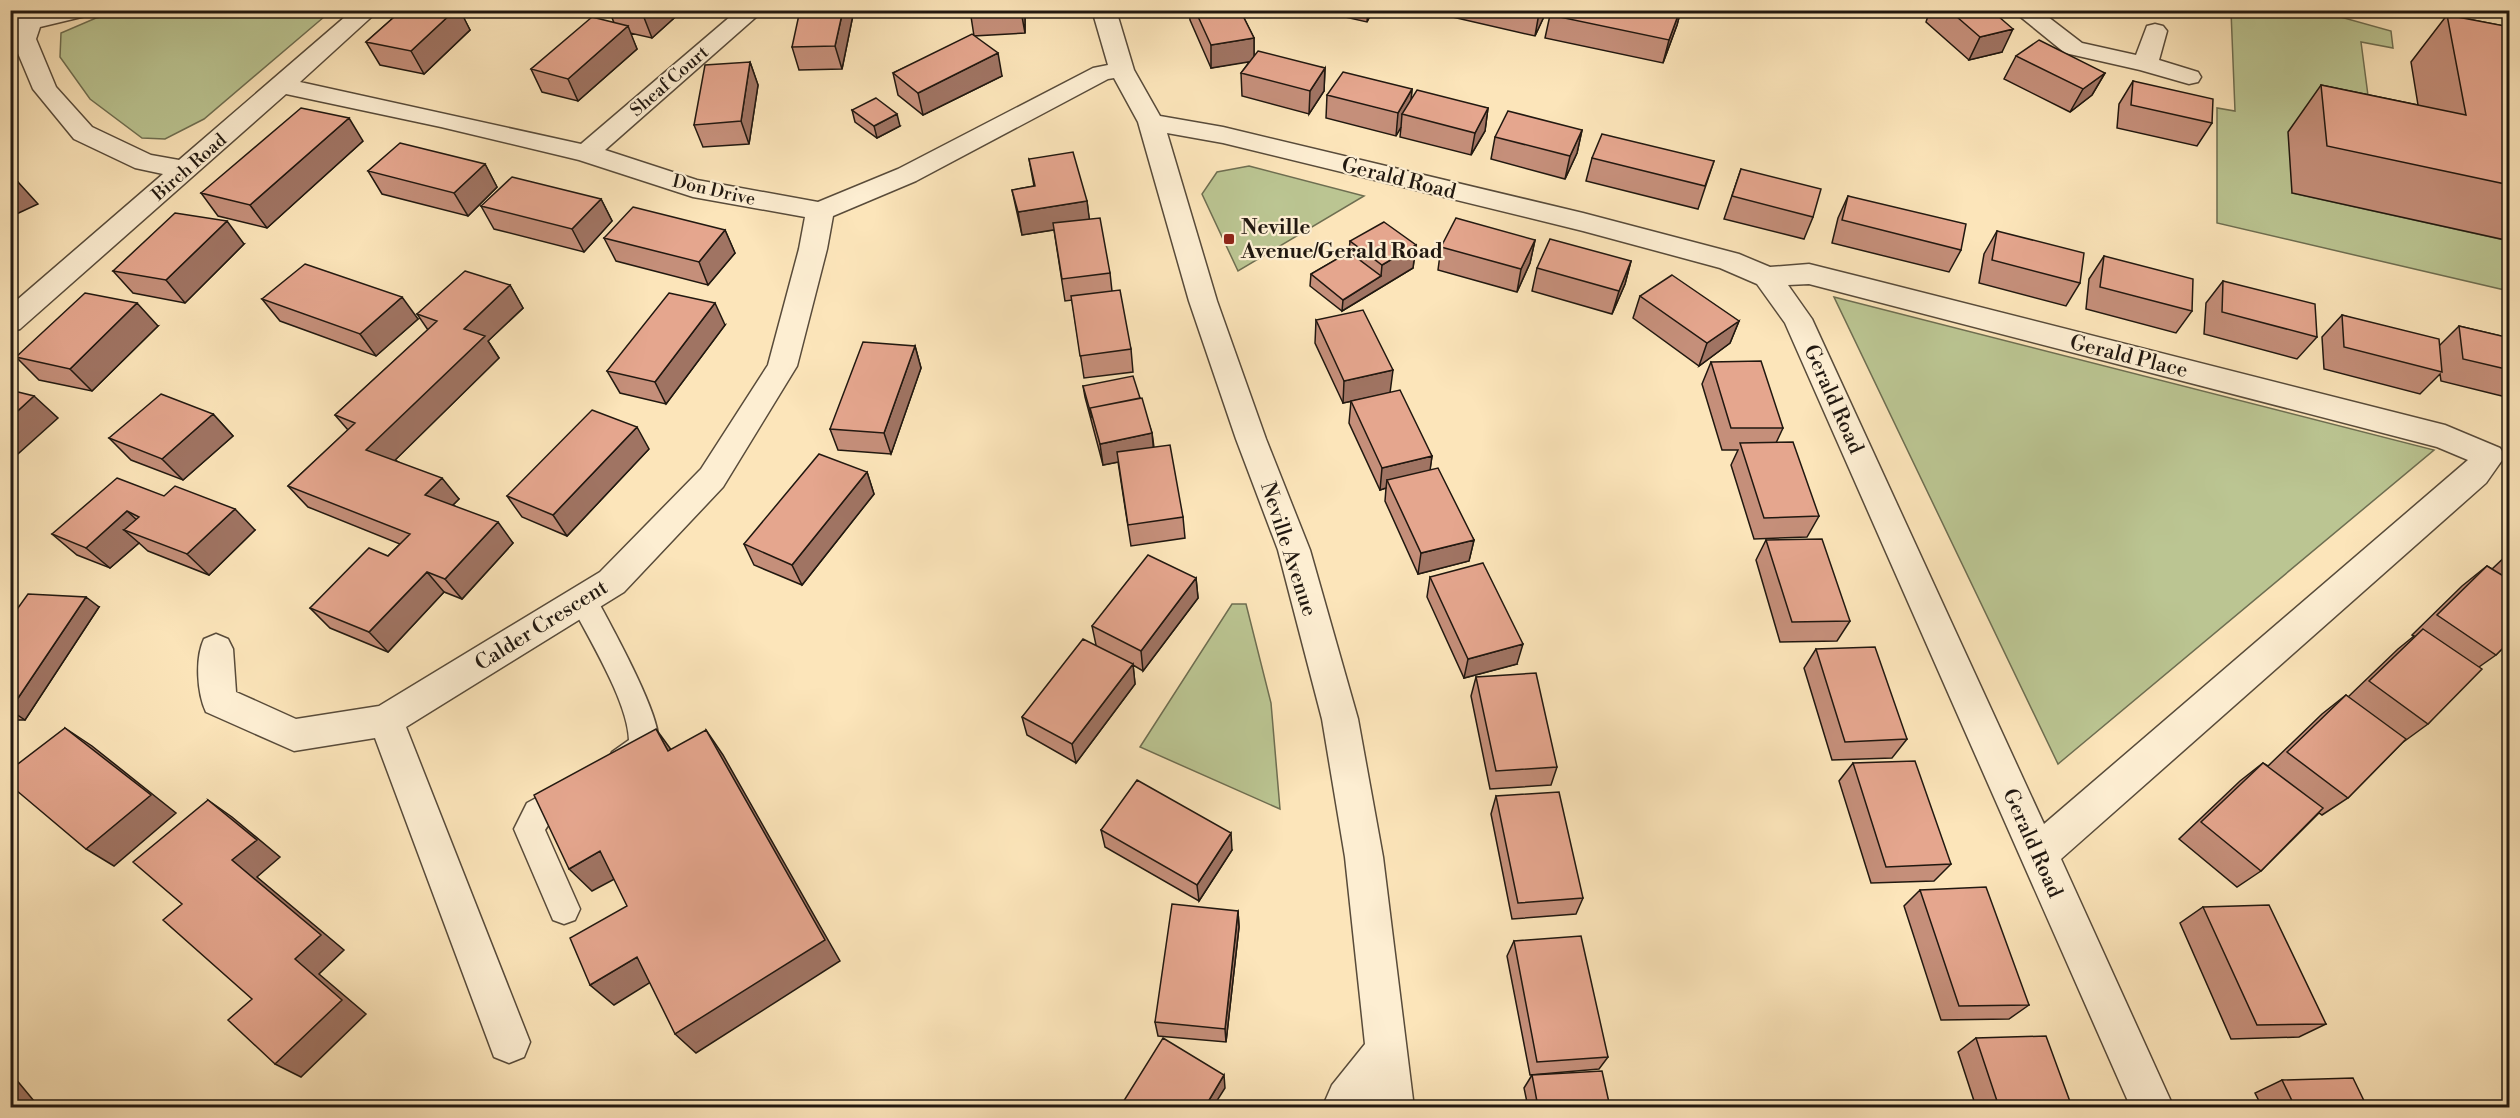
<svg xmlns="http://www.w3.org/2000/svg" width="2520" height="1118" viewBox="0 0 2520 1118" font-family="'Libre Bodoni',serif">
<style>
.green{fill:#bbc592;stroke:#6e6e51;stroke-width:1.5}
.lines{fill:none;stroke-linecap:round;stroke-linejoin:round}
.lane-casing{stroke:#584b3a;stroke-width:3}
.street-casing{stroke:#584b3a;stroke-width:3}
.lane{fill:#fdeed2;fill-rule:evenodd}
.street{fill:#fdeed2;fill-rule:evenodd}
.wall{fill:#c58f7a;stroke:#211810;stroke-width:1.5}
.shaded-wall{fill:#a07463;stroke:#211810;stroke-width:1.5}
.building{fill:#e5a68e;stroke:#211810;stroke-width:1.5}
.poi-dot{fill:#8f2418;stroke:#fdeed2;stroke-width:2}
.labels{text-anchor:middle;stroke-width:4.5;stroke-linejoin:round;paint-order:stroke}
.far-street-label{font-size:18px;fill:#211810;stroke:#fdeed2}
.street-label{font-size:21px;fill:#211810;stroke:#fdeed2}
.poi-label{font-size:21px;font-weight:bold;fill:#211810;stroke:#fdeed2;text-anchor:start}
</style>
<rect width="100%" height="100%" fill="#fce5ba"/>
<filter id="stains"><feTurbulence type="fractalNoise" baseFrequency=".00333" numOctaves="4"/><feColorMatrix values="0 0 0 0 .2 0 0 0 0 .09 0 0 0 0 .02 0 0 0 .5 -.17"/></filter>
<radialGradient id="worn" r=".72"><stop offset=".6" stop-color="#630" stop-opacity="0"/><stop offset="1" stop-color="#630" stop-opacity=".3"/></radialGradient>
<path class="green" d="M130 10H331V11L204 119 165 139 142 138 90 99 60 57 61 33 96 18Z
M2231 11H2319L2391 31 2393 48 2361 42 2369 103 2292 193 2509 241V291L2217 223V108L2235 111Z
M1249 166 1364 196 1238 271 1202 194 1217 172Z
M1834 297 2434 450 2058 764Z
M1232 604H1246L1271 703 1280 809 1140 747Z"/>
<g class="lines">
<defs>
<path id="lane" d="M583 589 593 592C607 618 662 716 658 741 656 760 639 768 623 774L612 770 608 761 612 752 629 740C628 701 587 636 569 600L573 592Z
M573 778 584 782 588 792C579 811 555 812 545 830L580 909 575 920 564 924 553 920 514 829 527 803Z"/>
<path id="street" d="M48 10H93L90 15 40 27 36 39 56 87 92 127 151 155 179 160 353 10H379L300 82 581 144 738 10H764L605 150 697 180 818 202 898 169 1093 68 1108 65 1092 10H1116L1134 70 1160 116 1223 127 1583 213 1739 254 1770 267 1809 264 1869 279 2445 425 2500 448 2505 456 2486 483 2061 859 2174 1108H2131L1785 323 1757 284 1720 268 1583 231 1223 143 1167 133 1217 301 1266 439 1310 550 1358 719 1383 857 1414 1108H1372L1371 1103 1368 1108H1322L1332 1085 1365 1044 1345 857 1322 719 1278 550 1236 439 1189 301 1138 122 1114 78 1108 79 916 181 833 216 827 249 797 366 723 487 624 592 406 727 530 1042 524 1057 509 1063 494 1057 375 738 294 751 206 712C197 693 195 658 204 639L216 634 228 639 233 649 236 692 296 719 379 706 600 572 701 469 768 365 799 249 805 217 693 197 579 160 441 127 286 94 20 329 10 332V306L163 174 135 168 74 139 33 89 12 39 14 32 10 33V19ZM1809 284 2437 447 2468 460 2044 824 1812 319 1788 285Z
M2012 10H2039L2082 43 2136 55 2147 26 2155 24 2163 26 2167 31 2159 60 2198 72 2201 77 2198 82 2189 84 2140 70 2065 53Z"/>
</defs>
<use href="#lane" class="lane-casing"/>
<use href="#street" class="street-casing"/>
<use href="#lane" class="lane"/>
<use href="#street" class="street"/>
</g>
<path class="wall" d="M402 10H492L485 17 461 13 470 30 424 74 380 65 366 42Z
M609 10H683L652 38 630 33 637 49 578 101 542 92 531 69 614 23Z
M970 10H1025V33L974 36 1002 76 923 115 898 95 893 73 974 36Z
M1189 10H1240L1254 38V57L1325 68 1324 91 1309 114 1242 96 1241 73 1250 61 1211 68 1190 20Z
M1328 10H1373L1367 22 1327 13Z
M1422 10H1547L1535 36Z
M1552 10H1681L1677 25 1663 63 1545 38 1550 15Z
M1930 10H1991L2002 52 1969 60 1926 22Z
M2098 10H2119L2117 15Z
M853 15 842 69 799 70 792 47Z
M2447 15 2510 27V241L2292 193 2288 132 2321 85 2418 105 2411 62Z
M2016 56 2105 73 2092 95 2070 112 2004 79Z
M750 62 758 85 749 144 703 147 694 125Z
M2133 81 2212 123 2197 146 2117 128 2119 104Z
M1412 89 1411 99 1488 108 1485 131 1471 155 1400 137 1401 127 1396 136 1326 118 1327 95Z
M852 110 900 126 877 138 855 122Z
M1582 130 1577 153 1565 179 1491 159 1495 137Z
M363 141 267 228 218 216 201 193Z
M1592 158 1714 161 1698 209 1586 181Z
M1029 159 1087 201 1089 219 1110 273 1112 291 1131 349 1133 372 1084 378 1072 300 1065 301 1054 230 1022 235 1012 190 1034 186Z
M485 164 497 187 468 216 382 194 368 171Z
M1741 169 1813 217 1804 239 1724 219Z
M1848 196 1961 250 1949 272 1832 243 1838 218Z
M601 199 612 221 584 252 494 229 481 206Z
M725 230 735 253 708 285 616 261 604 238Z
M1997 231 2080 283 2066 306 1979 283 1984 254Z
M1535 240 1530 263 1517 292 1438 270 1441 247Z
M1350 241 1416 245 1413 268 1342 311 1310 286 1311 274 1349 252Z
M244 244 185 303 133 293 113 271Z
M2104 256 2192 311 2176 333 2086 309 2089 279Z
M1631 261 1625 284 1612 314 1532 291 1537 268Z
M2223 281 2317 337 2297 359 2204 334 2206 303Z
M510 285 523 308 488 341 499 358 395 460 459 499 453 505 513 543 462 599 444 592 388 652 330 628 310 608 388 556 400 544 308 507 288 486 348 430 335 415 428 330 417 314Z
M1640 296 1739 321 1730 343 1699 366 1633 318Z
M262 299 418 319 376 356 280 321Z
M2342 315 2439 346 2459 326 2510 338V398L2441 381 2440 374 2420 394 2324 369 2322 337Z
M1316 320 1390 392 1432 456 1430 469 1474 540 1469 561 1418 574 1385 501 1386 488 1380 490 1349 423 1351 401 1370 397 1343 403 1315 343Z
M725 325 666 404 620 393 607 371Z
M158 326 92 391 39 380 16 357Z
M915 346 921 368 891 454 838 450 830 429Z
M1711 362 1783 428 1776 443 1819 516 1807 537 1754 539 1731 465 1738 450H1722L1702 384Z
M1083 386 1140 398 1152 433 1154 447 1183 517 1185 538 1131 546 1118 462 1103 465 1085 397Z
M213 414 233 436 183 480 131 460 109 438Z
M649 449 567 536 522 517 507 496Z
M867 472 874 494 802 585 754 565 744 544Z
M164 496 255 530 209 575 148 551 139 543 110 568 77 555 52 534Z
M1766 540 1850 621 1837 641 1780 642 1756 560Z
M2510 552V641L2496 655 2479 667 2428 724 2402 743 2348 798 2322 815 2319 813 2261 871 2237 887 2179 839 2240 781 2263 763 2268 766 2322 714 2346 695 2348 697 2398 649 2414 636 2412 635 2462 586 2487 566 2492 569Z
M1430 577 1517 664 1464 678 1427 597Z
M1196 578 1198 598 1143 671 1133 665 1135 684 1076 763 1027 735 1022 717 1096 645 1092 626Z
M99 607 25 720H10V619Z
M1816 649 1907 739 1892 758 1832 760 1804 668Z
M1476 677 1557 767 1551 785 1490 789 1471 696Z
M1853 763 1951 864 1934 881 1871 883 1839 781Z
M1496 796 1583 898 1576 914 1512 919 1491 814Z
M1101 830 1232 850 1199 901 1105 847Z
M1920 890 2029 1005 2009 1019 1941 1020 1904 906Z
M2203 907 2326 1024 2299 1037 2231 1039 2180 923Z
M1238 911 1239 927 1226 1042 1158 1036 1155 1022Z
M1514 941 1608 1057 1599 1069 1530 1075 1507 956Z
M1976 1038 2072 1107H1976L1958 1052Z
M1532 1075 1610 1107H1528L1524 1088Z
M2282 1080 2367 1107H2262L2255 1093Z"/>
<path class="shaded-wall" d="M455 10H460L470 30 424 74 411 51Z
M482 10H492L485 17Z
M648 10H683L652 38 643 15Z
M843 10H851L853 15 842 69 835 46Z
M1025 10V33L1021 11Z
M1368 10H1373L1367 22Z
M1540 10H1547L1535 36 1539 13Z
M1680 10H1681L1677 25 1663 63 1669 40Z
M628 26 637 49 578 101 568 79Z
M2013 29 2002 52 1969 60 1980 37Z
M1254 38V61L1211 68V45Z
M998 53 1002 76 923 115 918 93Z
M750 62 758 85 749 144 741 121Z
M1325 68 1324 91 1309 114 1310 91Z
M2105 73 2092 95 2070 112 2083 89Z
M1412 89 1410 112 1402 114 1401 127 1396 136 1398 113Z
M1488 108 1485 131 1471 155 1475 133Z
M897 114 900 126 877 138 874 126Z
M349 118 363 141 267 228 250 205Z
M1582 130 1577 153 1565 179 1570 156Z
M485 164 497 187 468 216 454 193Z
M18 182 38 204 10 217V185Z
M601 199 612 221 584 252 572 229Z
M1087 201 1090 224 1022 235 1018 212Z
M227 221 244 244 185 303 166 280Z
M725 230 735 253 708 285 699 262Z
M1535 240 1530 263 1517 292 1521 269Z
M1416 245 1413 268 1342 311 1343 300 1381 276 1382 265Z
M1631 261 1625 284 1612 314 1619 291Z
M510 285 523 308 488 341 499 358 384 471 366 450 464 329Z
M402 297 418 319 376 356 360 334Z
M137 303 158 326 92 391 70 369Z
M715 303 725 325 666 404 655 382Z
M1739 321 1730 343 1699 366 1707 343Z
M915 346 921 368 891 454 884 433Z
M1393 370 1390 393 1343 403 1344 381Z
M34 396 58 418 10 461V418Z
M213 414 233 436 183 480 162 459Z
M637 427 649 449 567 536 553 515Z
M1152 433 1154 455 1103 465 1100 444Z
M1432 456 1429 478 1387 480 1386 488 1380 490 1382 468Z
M867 472 874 494 802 585 792 565Z
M442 478 459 499 442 516 425 495Z
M235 509 255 530 209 575 187 554Z
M127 511 150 532 124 530 139 543 110 568 86 548Z
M498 522 513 543 462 599 445 579Z
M1474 540 1469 561 1418 574 1421 553Z
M427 572 444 592 388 652 369 632Z
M1196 578 1198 598 1143 671 1141 651Z
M86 597 99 607 25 720 10 710Z
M1523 644 1517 664 1464 678 1468 659Z
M1133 664 1135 684 1076 763 1072 744Z
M65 728 92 746 176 813 114 866 86 849Z
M656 729 675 755 668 751Z
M706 730 723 755 840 961 696 1053 675 1034Z
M208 800 232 817 280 857 257 877 344 950 319 974 366 1014 301 1077 275 1064 295 959 232 860Z
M1231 833 1232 850 1199 901 1197 885Z
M600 851 622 875 592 891 569 869Z
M1238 911 1239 927 1226 1042 1225 1029Z
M637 957 659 977 614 1005 590 985Z
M10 1072 39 1107H10Z
M1224 1075 1225 1088 1213 1107H1205Z"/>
<path class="building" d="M402 10H455L411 51 366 42Z
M624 10H648L643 15Z
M800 10H843L835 46 792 47Z
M970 10H1021V11L970 13Z
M1195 10H1240L1254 38 1211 45Z
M1528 10H1540L1539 13Z
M1552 10H1680L1669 40 1550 15Z
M1949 10H1991L2013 29 1980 37Z
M2447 15 2510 27V185L2327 146 2321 85 2466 115Z
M592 17 628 26 568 79 531 69Z
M972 34 998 53 918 93 893 73Z
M2039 40 2105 73 2083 89 2016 56Z
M1258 51 1325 68 1310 91 1241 73Z
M750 62 741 121 694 125 705 65Z
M1343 72 1412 89 1398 113 1327 95Z
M2133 81 2213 99 2212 123 2131 105Z
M1417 90 1488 108 1475 133 1402 114Z
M876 98 897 114 874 126 852 110Z
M301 108 349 118 250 205 201 193Z
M1508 111 1582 130 1570 156 1495 137Z
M1602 134 1714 161 1705 186 1592 158Z
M400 143 485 164 454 193 368 171Z
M1073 152 1087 201 1018 212 1012 190 1035 186 1029 159Z
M1741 169 1821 189 1813 217 1732 196Z
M10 174 18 182 10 185Z
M512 177 601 199 572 229 481 206Z
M1848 196 1966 224 1961 250 1842 220Z
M633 207 725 230 699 262 604 238Z
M175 213 227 221 166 280 113 271Z
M1100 218 1110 273 1062 279 1053 223Z
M1456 218 1535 240 1521 269 1441 247Z
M1384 222 1416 245 1382 265 1350 241Z
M1997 231 2084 253 2080 283 1992 260Z
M1550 239 1631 261 1619 291 1537 268Z
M1349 252 1381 276 1343 300 1311 274Z
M2104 256 2193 279 2192 311 2100 287Z
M305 264 402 297 360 334 262 299Z
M465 271 510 285 464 329 485 336 366 450 442 478 425 495 498 522 445 579 427 572 369 632 310 608 369 548 388 556 410 534 288 486 355 423 335 415 437 321 417 314Z
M1672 275 1739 321 1707 343 1640 296Z
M2223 281 2315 304 2317 337 2222 312Z
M1120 290 1131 349 1080 356 1071 296Z
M85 293 137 303 70 369 16 357Z
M669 293 715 303 655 382 607 371Z
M1363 310 1393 370 1344 381 1316 320Z
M2342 315 2439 339 2442 372 2344 347Z
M2459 326 2510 338V370L2463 359Z
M863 342 915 346 884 433 830 429Z
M1761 361 1783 428H1731L1711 362Z
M1133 376 1140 398 1090 408 1092 418 1083 386Z
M10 390 34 396 10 418Z
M1400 390 1432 456 1382 468 1351 401Z
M161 394 213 414 162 459 109 438Z
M1142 398 1152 433 1100 444 1090 408Z
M592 410 637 427 553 515 507 496Z
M1793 442 1819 516 1764 518 1740 443Z
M1170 445 1183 517 1128 525 1117 452Z
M819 454 867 472 792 565 744 544Z
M1438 468 1474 540 1421 553 1387 480Z
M117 478 164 496 175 486 235 509 187 554 124 530 139 517 127 511 86 548 52 534Z
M1822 539 1850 621 1792 622 1766 540Z
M1148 555 1196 578 1141 651 1092 626Z
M1483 563 1523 644 1468 659 1430 577Z
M2487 566 2510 580V641L2496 655 2437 615Z
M28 594 86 597 10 710V619Z
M2423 629 2482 669 2428 724 2369 681Z
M1083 639 1133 664 1072 744 1022 717Z
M1875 647 1907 739 1845 742 1816 649Z
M1536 673 1557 767 1496 771 1476 677Z
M2346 695 2406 739 2348 798 2287 752Z
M65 728 151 795 86 849 10 785V770Z
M656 729 668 751 706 730 825 940 675 1034 637 957 590 985 570 938 627 906 600 851 569 869 534 795Z
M1915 761 1951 864 1886 867 1853 763Z
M2263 763 2323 808 2261 871 2201 822Z
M1137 780 1231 833 1197 885 1101 830Z
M1559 792 1583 898 1518 903 1496 796Z
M208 800 257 840 232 860 321 935 295 959 342 1000 275 1064 228 1020 252 999 163 920 182 904 133 862Z
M1986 887 2029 1005 1959 1006 1920 890Z
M1172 904 1238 911 1225 1029 1155 1022Z
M2269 905 2326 1024 2257 1025 2203 907Z
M1581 936 1608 1057 1537 1062 1514 941Z
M2046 1036 2072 1107H1999L1976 1038Z
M1163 1038 1224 1075 1205 1107H1120Z
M1602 1071 1610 1107H1538L1532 1075Z
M2353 1078 2367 1107H2295L2282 1080Z"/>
<rect class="poi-dot" x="1223" y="233" width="12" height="12" rx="3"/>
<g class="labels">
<g class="far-street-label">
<text transform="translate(669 81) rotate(-41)" y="6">Sheaf Court</text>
<text transform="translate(189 167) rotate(-41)" y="6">Birch Road</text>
<text transform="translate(714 190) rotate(13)" y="6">Don Drive</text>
</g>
<g class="street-label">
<text transform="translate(1399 178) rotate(14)" y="7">Gerald Road</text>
<text transform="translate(2129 356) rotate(14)" y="7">Gerald Place</text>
<text transform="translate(1834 399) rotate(66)" y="7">Gerald Road</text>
<text transform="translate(1289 549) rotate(72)" y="7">Neville Avenue</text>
<text transform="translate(541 625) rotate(-32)" y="7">Calder Crescent</text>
<text transform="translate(2033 843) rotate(66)" y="7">Gerald Road</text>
</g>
<g class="poi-label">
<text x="1241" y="234">Neville<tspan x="1241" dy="24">Avenue/Gerald Road</tspan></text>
</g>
</g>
<rect width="2520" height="1118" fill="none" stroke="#fce5ba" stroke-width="36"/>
<rect x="12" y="12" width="2496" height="1094" fill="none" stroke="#211810" stroke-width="3"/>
<rect x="18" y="18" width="2484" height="1082" fill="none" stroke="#211810" stroke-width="1.5"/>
<rect width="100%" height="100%" filter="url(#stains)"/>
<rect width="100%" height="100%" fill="url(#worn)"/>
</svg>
